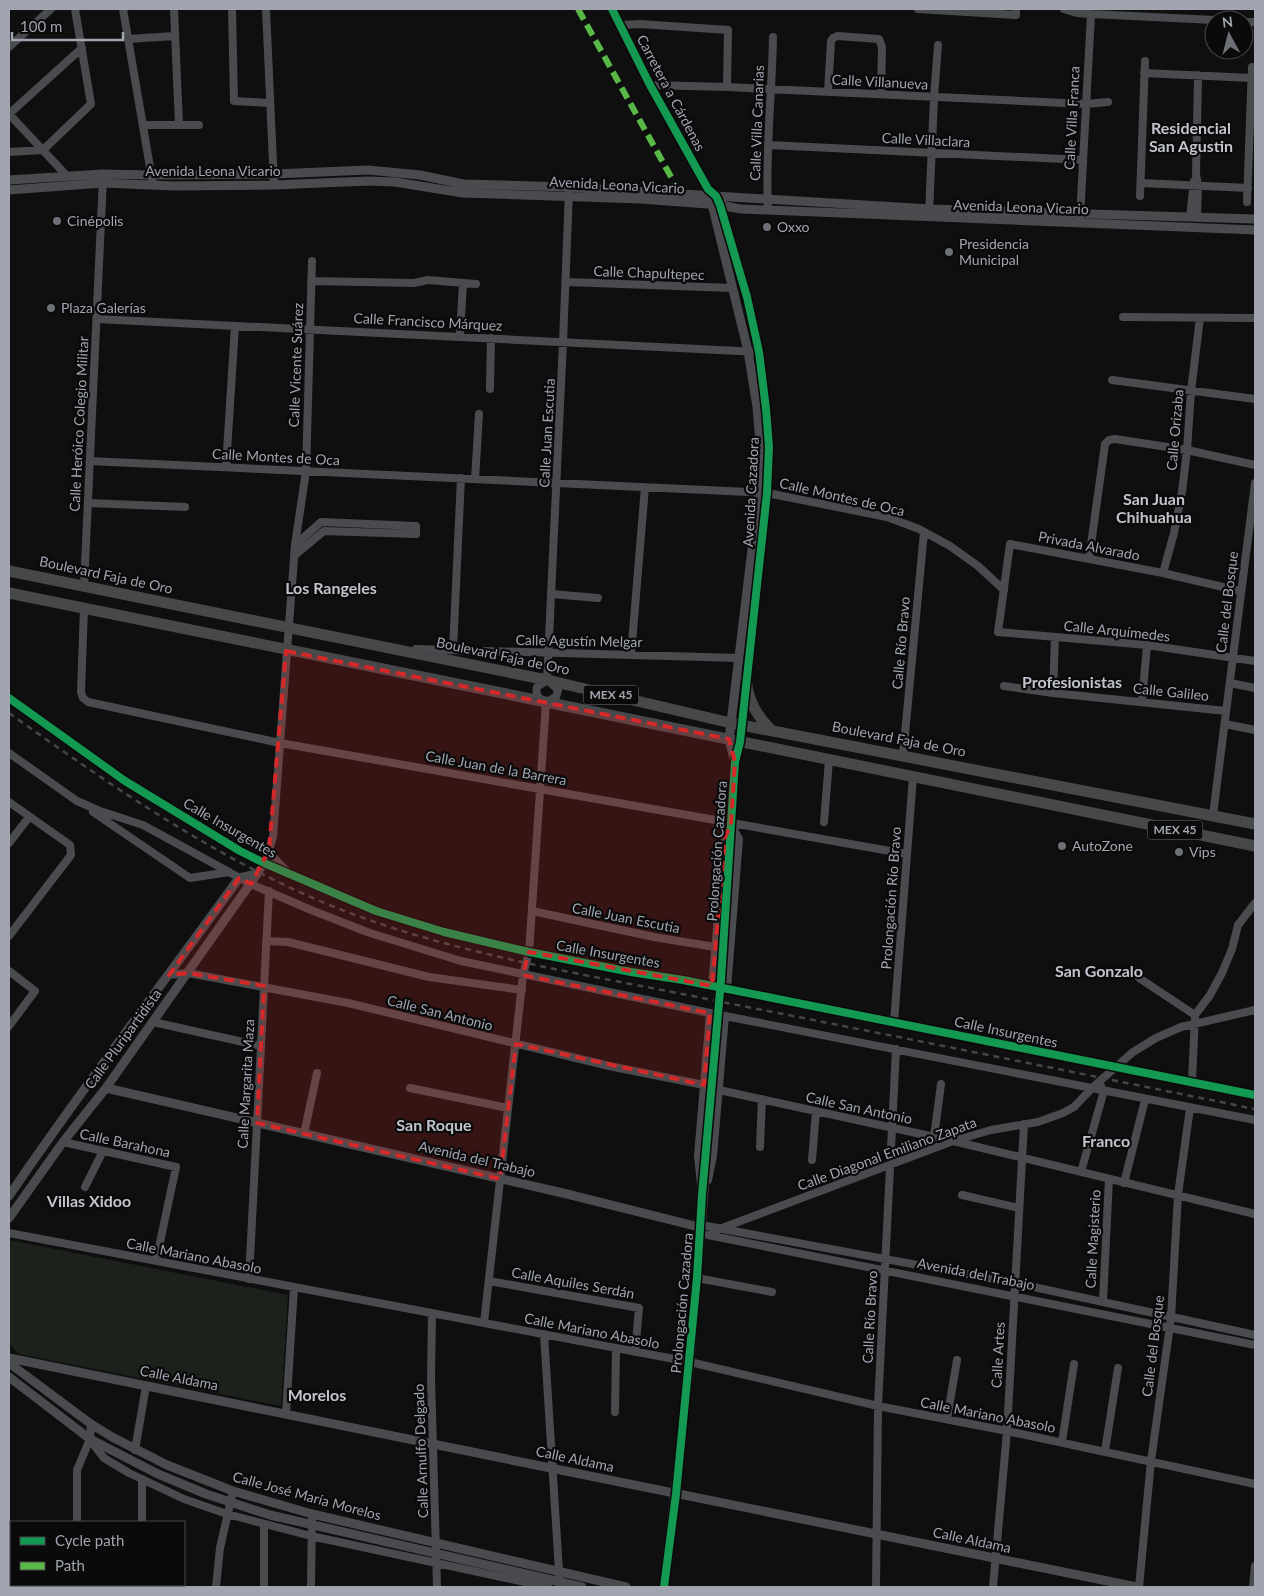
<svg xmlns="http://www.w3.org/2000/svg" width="1264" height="1596" viewBox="0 0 1264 1596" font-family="Lato,sans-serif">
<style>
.green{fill:#1c211c}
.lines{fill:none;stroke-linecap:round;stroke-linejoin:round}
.tertiary-tunnel{stroke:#2c2d30;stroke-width:9;stroke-dasharray:9 4.5;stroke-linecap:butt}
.minor{stroke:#4a4b4e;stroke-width:8}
.tertiary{stroke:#4a4b4e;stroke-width:9}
.primary{stroke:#46484a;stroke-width:11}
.rail{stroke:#454649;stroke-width:2.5;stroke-dasharray:6 5;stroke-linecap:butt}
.quiet{stroke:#58b947;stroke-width:6;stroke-dasharray:12 6;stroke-linecap:butt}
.cycleway-casing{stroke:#0a0a0b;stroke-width:11}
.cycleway{stroke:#139951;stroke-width:8}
.marked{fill:#d62828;fill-opacity:0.2;stroke:#d62828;stroke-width:4;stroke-dasharray:10 6;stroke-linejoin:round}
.poi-dot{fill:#6e7078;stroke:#0a0a0b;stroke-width:2}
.labels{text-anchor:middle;stroke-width:4.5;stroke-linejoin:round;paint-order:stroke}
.shield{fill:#0a0a0b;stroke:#74767e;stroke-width:1}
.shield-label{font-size:12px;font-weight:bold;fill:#a1a5b0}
.street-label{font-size:14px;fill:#a1a5b0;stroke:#0a0a0b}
.poi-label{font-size:14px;fill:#a1a5b0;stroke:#0a0a0b;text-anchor:start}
.quarter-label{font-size:16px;font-weight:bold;fill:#c1c4cc;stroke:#0a0a0b}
</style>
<rect width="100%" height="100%" fill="#0f0f10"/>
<path class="green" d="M9 1240 288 1295 281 1406 19 1354 9 1343Z"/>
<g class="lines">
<path class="tertiary-tunnel" d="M718 1021 721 982"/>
<path class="minor" d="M123 9 153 185
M174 9 179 125
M232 9 234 101 270 103
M266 9 274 185
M918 9 1016 15V9
M1064 9 1077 13 1091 14 1214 20
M1244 22H1255
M620 25 640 24 728 30 727 87
M128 39 175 36
M9 47 51 9
M1144 73 1252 78
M650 85 727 87 1086 104 1108 102
M828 92 831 41 833 38 837 36 879 39 882 47 881 94
M9 114 82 48
M9 114 67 176
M143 125H199
M769 145 1083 160
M9 152 43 150 91 104 75 9
M1141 183 1248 188
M1140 196 1145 61
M1247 202 1252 67
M768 210C765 153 772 94 773 37
M929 215 934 97 938 45
M1190 217 1194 181
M1197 217 1198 186 1196 174 1198 75
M1080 218 1091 14
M311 281 414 283 428 280 476 284
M566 282 732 288
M1123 317 1255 318
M97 319 759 352
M460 336 463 283
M1112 380 1255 399
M490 389 491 338
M90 461 767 493 887 517 919 529 950 546 978 566 1004 590
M226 467 235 326
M475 479 479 414
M88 503 185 507
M294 556 324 531 416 534V526L321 522 295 545
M1089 559 1105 444 1109 440 1115 439 1187 450 1255 465
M1163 573 1174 533 1182 492 1187 450 1191 391 1200 318
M84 586 103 178
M1240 591 1163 573 1010 544 998 632 1147 645 1255 661
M551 594 598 598
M84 609 81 692 83 698 88 702 280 743 907 854
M416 649 738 658
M453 650 461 478
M631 655 645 487
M547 680 563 342 569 192
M1230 683 1255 688
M1004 686 1053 693 1226 711
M1053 693 1055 637
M9 698 125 781 240 851 264 863 376 911 444 932 529 952 631 972 683 980 1255 1095
M542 700C536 696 536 693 537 687L547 680
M546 702 556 697 558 690 550 682
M1142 702 1147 645
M1225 724 1255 730
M9 753 77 801 100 811 143 825 251 884 311 910 370 933 461 961 710 1013 1255 1120
M903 755 924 532
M9 802 70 845 71 855 9 936
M93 812 190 878 229 872
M1213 815 1255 483
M824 822 829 760
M9 843 29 817
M269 850 275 859 286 870
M257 874 265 862 273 837 295 545 306 471 312 261
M532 911 654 937 715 947
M266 941 288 942 429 977 522 990
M9 971 35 991 9 1026
M169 975 188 973 348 1003 609 1066 704 1085
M1139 978 1195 1015
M712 986 725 837 731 827
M727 989 739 839 731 825
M153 1022 261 1046
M894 1022 913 777
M1192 1082 1195 1015 1210 995 1222 973 1232 949 1238 925 1255 903
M410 1088 508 1108
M719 1090 953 1141 1255 1214
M304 1134 317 1073
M934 1137 941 1084
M63 1142 176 1167 156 1261
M760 1147 762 1099
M812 1160 816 1111
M1081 1172 1103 1094 1101 1086
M708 1180 713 1156 725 1016
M1124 1183 1144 1104
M85 1187 103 1151
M702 1193 698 1156 710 1013
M962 1195 1019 1208
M701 1225 1015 1283 1255 1335
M9 1233 690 1362 878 1406 1007 1431 1255 1484
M708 1235 1255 1345
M709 1235 722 1228 953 1141 991 1130 1038 1122 1063 1113 1074 1107 1093 1087 1133 1052 1156 1038 1181 1027 1255 1010
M697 1278 772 1292
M249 1279 269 891
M489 1281 639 1308 635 1352
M1103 1301 1109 1179
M432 1313 431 1378 437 1587
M484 1323 523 975 529 952 546 702
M544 1334 560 1587
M615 1412 616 1348
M286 1414 294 1287
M947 1419 957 1360
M90 1440 104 1458 129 1473 184 1499 227 1514 311 1536 548 1587
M1062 1442 1074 1364
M135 1450 146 1386
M1105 1451 1118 1368
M77 1522V1470L90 1439 91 1424
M142 1522V1479
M9 1555H11
M77 1585V1587
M142 1587V1585
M216 1587 220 1548 233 1491
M264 1587V1525
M311 1587 312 1514
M876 1587 878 1406 896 1049
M993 1587 1007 1431 1024 1124
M1139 1587 1151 1461 1171 1318 1178 1195 1190 1108
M1253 1587 1255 1566"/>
<path class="tertiary" d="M612 9 650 85 708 189 716 196 720 205 747 297 759 352 766 409 769 447 767 493 740 742 735 762 721 980
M9 180 103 174 151 175 274 174 368 170 420 175 463 184 569 187 930 209 1255 219
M9 190 103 183 174 186 274 185 369 181 395 182 463 193 641 199 720 205 741 209 1255 230
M711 200 748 351 757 407 760 444 759 492 729 739 734 759
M106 1088 567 1194 695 1226 701 1225
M9 1196C82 1088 162 985 239 878L257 874
M9 1218 63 1142 106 1088 257 874
M9 1358 1137 1587
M9 1363 91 1424 112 1437 167 1465 233 1491 312 1514 626 1587
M9 1377 90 1439 158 1474 206 1494 270 1515 582 1587
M664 1587 690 1362 718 1021"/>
<path class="primary" d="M9 571 547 680 731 723 1255 824
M9 593 1255 846
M746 679C748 700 756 715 771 730"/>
<path class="rail" d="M9 713C110 785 212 856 327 904 449 954 580 973 707 999 890 1035 1073 1072 1255 1109"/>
<path class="quiet" d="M578 9 680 193"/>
<defs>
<path id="cycleway" d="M612 9 650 85 708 189 716 196 720 205 747 297 759 352 766 409 769 447 767 493 740 742 735 762 721 980 702 1195 697 1278 676 1494 664 1587
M9 698 125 781 240 851 264 863 376 911 444 932 529 952 631 972 683 980 1255 1095"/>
</defs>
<use href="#cycleway" class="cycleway-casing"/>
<use href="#cycleway" class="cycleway"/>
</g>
<path class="marked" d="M286 651 729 739 735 762 731 825 725 837 712 986 529 952 523 975 710 1013 704 1085 516 1044 500 1179 257 1123 264 986 188 973 169 975 239 878 251 884 269 850Z"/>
<g class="poi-dot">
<circle cx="57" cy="221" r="5"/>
<circle cx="767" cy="227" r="5"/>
<circle cx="949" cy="252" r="5"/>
<circle cx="51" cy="308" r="5"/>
<circle cx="1062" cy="846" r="5"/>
<circle cx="1179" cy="852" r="5"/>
</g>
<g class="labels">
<g class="shield">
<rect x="583.5" y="685.5" width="55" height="19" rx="4"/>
<rect x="1147.5" y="820.5" width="55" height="19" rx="4"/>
</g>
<g class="shield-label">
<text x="611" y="699">MEX 45</text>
<text x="1175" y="834">MEX 45</text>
</g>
<g class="street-label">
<text transform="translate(880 82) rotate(3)" y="5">Calle Villanueva</text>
<text transform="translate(671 93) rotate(62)" y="5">Carretera a Cárdenas</text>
<text transform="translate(1072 118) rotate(-87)" y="5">Calle Villa Franca</text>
<text transform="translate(757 123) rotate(-88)" y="5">Calle Villa Canarias</text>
<text transform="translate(926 140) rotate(3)" y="5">Calle Villaclara</text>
<text x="213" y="176">Avenida Leona Vicario</text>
<text transform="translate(617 185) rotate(3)" y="5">Avenida Leona Vicario</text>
<text transform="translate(1021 207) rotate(2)" y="5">Avenida Leona Vicario</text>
<text transform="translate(649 273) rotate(2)" y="5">Calle Chapultepec</text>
<text transform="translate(428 322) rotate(3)" y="5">Calle Francisco Márquez</text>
<text transform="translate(296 365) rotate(-88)" y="5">Calle Vicente Suárez</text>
<text transform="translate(79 424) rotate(-87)" y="5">Calle Heróico Colegio Militar</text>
<text transform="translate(1175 430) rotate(-85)" y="5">Calle Orizaba</text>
<text transform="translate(547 433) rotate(-87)" y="5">Calle Juan Escutia</text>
<text transform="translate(276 457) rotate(3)" y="5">Calle Montes de Oca</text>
<text transform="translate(751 492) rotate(-87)" y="5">Avenida Cazadora</text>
<text transform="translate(842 497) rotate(13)" y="5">Calle Montes de Oca</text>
<text transform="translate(1089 546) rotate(11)" y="5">Privada Alvarado</text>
<text transform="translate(106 575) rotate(12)" y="5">Boulevard Faja de Oro</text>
<text transform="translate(1227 602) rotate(-83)" y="5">Calle del Bosque</text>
<text transform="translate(1117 631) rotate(6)" y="5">Calle Arquímedes</text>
<text transform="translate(579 641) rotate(1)" y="5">Calle Agustín Melgar</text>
<text transform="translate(901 643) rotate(-85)" y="5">Calle Río Bravo</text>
<text transform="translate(503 656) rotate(12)" y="5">Boulevard Faja de Oro</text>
<text transform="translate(1171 692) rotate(6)" y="5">Calle Galileo</text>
<text transform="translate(899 739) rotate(11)" y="5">Boulevard Faja de Oro</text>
<text transform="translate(496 768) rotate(10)" y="5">Calle Juan de la Barrera</text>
<text transform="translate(230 828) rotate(30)" y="5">Calle Insurgentes</text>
<text transform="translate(717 851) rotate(-86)" y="5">Prolongación Cazadora</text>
<text transform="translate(891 898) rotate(-86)" y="5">Prolongación Río Bravo</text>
<text transform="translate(626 918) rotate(11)" y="5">Calle Juan Escutia</text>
<text transform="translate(608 954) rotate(10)" y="5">Calle Insurgentes</text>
<text transform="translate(440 1013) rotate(14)" y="5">Calle San Antonio</text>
<text transform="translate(1006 1032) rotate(12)" y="5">Calle Insurgentes</text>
<text transform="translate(123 1039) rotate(-54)" y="5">Calle Pluripartidista</text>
<text transform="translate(246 1084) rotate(-87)" y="5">Calle Margarita Maza</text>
<text transform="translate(859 1108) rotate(12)" y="5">Calle San Antonio</text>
<text transform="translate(125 1143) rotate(12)" y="5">Calle Barahona</text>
<text transform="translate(887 1154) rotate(-20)" y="5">Calle Diagonal Emiliano Zapata</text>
<text transform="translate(477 1159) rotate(13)" y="5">Avenida del Trabajo</text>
<text transform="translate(1093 1239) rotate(-87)" y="5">Calle Magisterio</text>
<text transform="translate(194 1256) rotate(11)" y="5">Calle Mariano Abasolo</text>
<text transform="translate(976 1274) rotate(11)" y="5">Avenida del Trabajo</text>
<text transform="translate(573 1283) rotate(10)" y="5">Calle Aquiles Serdán</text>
<text transform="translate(682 1303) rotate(-85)" y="5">Prolongación Cazadora</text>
<text transform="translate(870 1317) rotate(-87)" y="5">Calle Río Bravo</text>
<text transform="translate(592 1331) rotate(11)" y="5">Calle Mariano Abasolo</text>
<text transform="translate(1153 1346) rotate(-83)" y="5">Calle del Bosque</text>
<text transform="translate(998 1355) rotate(-87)" y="5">Calle Artes</text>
<text transform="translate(179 1378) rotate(11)" y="5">Calle Aldama</text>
<text transform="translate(988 1415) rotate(11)" y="5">Calle Mariano Abasolo</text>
<text transform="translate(421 1451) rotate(-92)" y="5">Calle Arnulfo Delgado</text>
<text transform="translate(575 1459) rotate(12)" y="5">Calle Aldama</text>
<text transform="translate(307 1496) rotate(15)" y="5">Calle José María Morelos</text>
<text transform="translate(972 1540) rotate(12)" y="5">Calle Aldama</text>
</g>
<g class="poi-label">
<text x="67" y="226">Cinépolis</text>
<text x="777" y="232">Oxxo</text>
<text x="959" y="249">Presidencia<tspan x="959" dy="16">Municipal</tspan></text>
<text x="61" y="313">Plaza Galerías</text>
<text x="1072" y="851">AutoZone</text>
<text x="1189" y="857">Vips</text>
</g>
<g class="quarter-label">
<text x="1191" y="134">Residencial<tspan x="1191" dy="18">San Agustin</tspan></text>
<text x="1154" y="505">San Juan<tspan x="1154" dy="18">Chihuahua</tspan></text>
<text x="331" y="594">Los Rangeles</text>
<text x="1072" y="688">Profesionistas</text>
<text x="1099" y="977">San Gonzalo</text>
<text x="434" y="1131">San Roque</text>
<text x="1106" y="1147">Franco</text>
<text x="89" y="1207">Villas Xidoo</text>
<text x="317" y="1401">Morelos</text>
</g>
</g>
<rect width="1264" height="1596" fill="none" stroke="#a1a5b0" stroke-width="20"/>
<rect x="10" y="1521" width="175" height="65" fill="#0a0a0b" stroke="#46484d"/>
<rect x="20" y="1537" width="25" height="8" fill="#139951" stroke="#46484d"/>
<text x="55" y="1546" font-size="15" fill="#a1a5b0">Cycle path</text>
<rect x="20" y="1562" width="25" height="8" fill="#58b947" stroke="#46484d"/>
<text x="55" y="1571" font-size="15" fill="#a1a5b0">Path</text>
<g transform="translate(1229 35) rotate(353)"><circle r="24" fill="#0a0a0b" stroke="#46484d"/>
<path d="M0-4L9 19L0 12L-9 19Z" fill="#6e7078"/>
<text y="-8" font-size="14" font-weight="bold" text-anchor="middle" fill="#a1a5b0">N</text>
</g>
<path d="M12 32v8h111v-8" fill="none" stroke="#a1a5b0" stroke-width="2.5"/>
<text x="20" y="32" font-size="15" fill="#a1a5b0" stroke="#0a0a0b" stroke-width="4" paint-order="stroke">100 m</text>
</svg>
